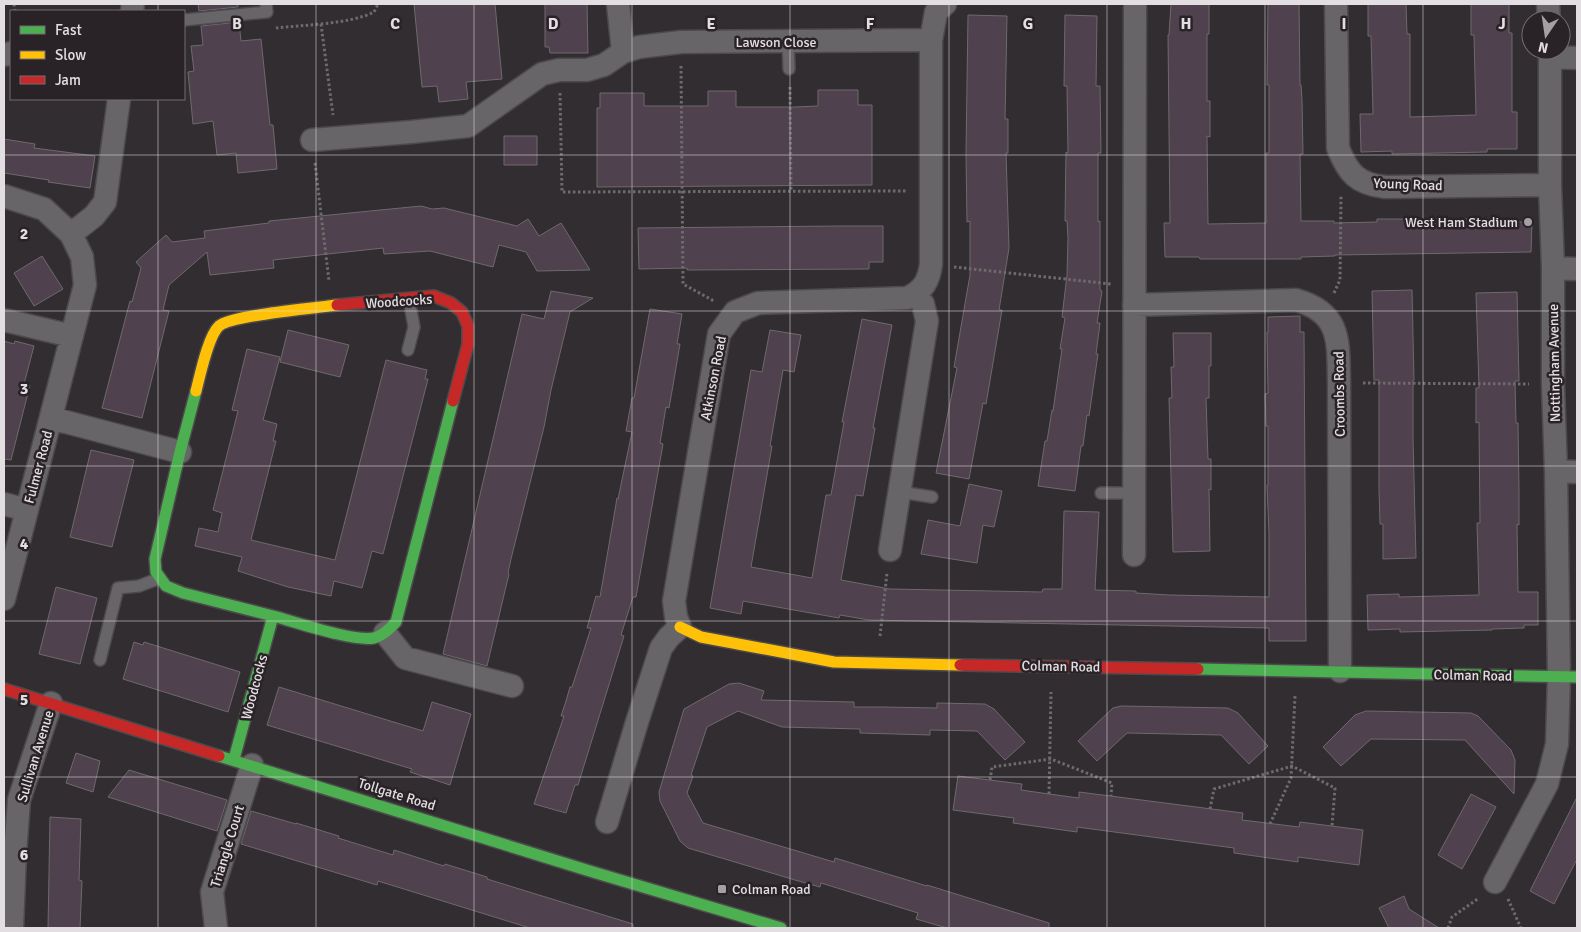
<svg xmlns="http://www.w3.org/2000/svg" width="1581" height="932" viewBox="0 0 1581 932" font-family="Signika,sans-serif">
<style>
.building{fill:#4f414d;stroke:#6e6a6c}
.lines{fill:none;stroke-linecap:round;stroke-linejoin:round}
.lane-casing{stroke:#4d4a4d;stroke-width:14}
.street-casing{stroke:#4d4a4d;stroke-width:25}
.fast-casing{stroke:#4d4a4d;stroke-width:14}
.slow-casing{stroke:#4d4a4d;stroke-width:14}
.jam-casing{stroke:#4d4a4d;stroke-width:14}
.path{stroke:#6e6b6d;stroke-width:3;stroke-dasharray:2.5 2.5;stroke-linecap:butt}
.lane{stroke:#676567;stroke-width:11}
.street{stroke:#676567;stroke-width:22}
.fast{stroke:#4caf50;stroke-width:11}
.slow{stroke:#ffc107;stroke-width:11}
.jam{stroke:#c62828;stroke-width:11}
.grid{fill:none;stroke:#e3dee2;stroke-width:1;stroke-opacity:0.55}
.poi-dot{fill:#a5a0a4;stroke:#292227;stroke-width:2}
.labels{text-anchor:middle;stroke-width:5;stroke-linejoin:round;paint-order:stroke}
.street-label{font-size:14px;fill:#e3dee2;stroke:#292227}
.poi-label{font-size:14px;fill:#e3dee2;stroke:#292227;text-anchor:end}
.grid-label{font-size:16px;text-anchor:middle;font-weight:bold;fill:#e3dee2;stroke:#292227;stroke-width:5;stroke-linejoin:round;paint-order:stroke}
</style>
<rect width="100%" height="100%" fill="#312d30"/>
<path class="building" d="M198 4H238V7L199 11Z
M414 4H495L502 79 466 82 468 99 439 102 437 86 422 87Z
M545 4H587L588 53H550L549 47H545Z
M1171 4H1209V34H1207V101H1210V137L1207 136 1208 224 1266 223V153H1269V85H1267L1268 4H1299L1300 85H1301L1302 100 1303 154H1300L1301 221H1334V223L1377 222V219H1517L1516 222H1532L1531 252 1335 255V256L1301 257V259H1200L1199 257H1165L1164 223H1170L1168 35H1169Z
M1368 4H1406L1407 34H1410V117L1476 115 1474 35H1471V4H1509V33H1512V112H1517V149H1487V152L1439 153 1392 154V151L1361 152 1360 114H1373L1371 36H1368Z
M968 15 1007 16 1005 119H1008V153H1006L1009 248 999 310H1002L986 404 983 403 969 479 936 473 957 368 954 367 970 275V221L967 222 966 153Z
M1065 15 1097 16 1096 86H1100L1101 153H1098V222L1100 221V290L1102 291 1097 323H1100L1096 354H1098L1089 416 1087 415 1083 446H1081L1075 491 1038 486 1045 441H1047L1052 410 1053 411 1062 349H1060L1065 318 1062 317 1067 275 1068 238 1067 221H1065L1066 152 1068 153 1067 86H1064Z
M239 22 241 41 261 39 270 125H273L277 169 238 173 236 153 217 155 213 121 193 124 188 72 194 71 191 46 203 45 201 26Z
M818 90H858V105H872V185L597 187V108H600V93H644V106H708V91H736V107H795L818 106Z
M504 136H537V165H504Z
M4 139 35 144 34 148 95 156 90 188 48 182 49 180 4 173Z
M421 206 432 209 444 208 517 226 528 219 539 236 561 223 590 270 537 271 526 252 499 245 493 267 430 251 384 254 383 248 273 260 274 268 210 275 207 252 169 285 163 310 169 311 142 418 102 408 130 301 132 302 141 268 136 262 166 235 172 242 205 238 204 231 269 223V221Z
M839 226H883V262H869V269L687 270V268L639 269 638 228Z
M42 256 63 289 34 306 14 273Z
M1412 290 1414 380H1413V438L1416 558 1383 559V524H1380L1379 490V380H1374L1372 291Z
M551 291 593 298 570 312 551 390 544 427 511 559 508 573 509 574 487 666 443 654 522 314 544 319Z
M1517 292 1519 381H1515L1516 423H1518L1519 490V525L1517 524 1518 592H1538V625H1524V628L1492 629V630L1400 632V629L1368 630 1367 595 1399 594V597L1479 595 1477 523H1480L1479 422 1476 423V388H1479L1476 293Z
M650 309 682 314 677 344H680L672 391 669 408 666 407 660 443 663 444 636 597H633L621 635 624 636 578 785H575L566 813 534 804 564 716H561L566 701 570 687H572L591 628H587L596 596 600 597 617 498 618 499 632 432 626 431 632 398H634Z
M1300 316V332H1304L1306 641H1269V628L869 620 840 615 839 618 743 601 741 614 710 608 751 370 762 372 770 330 801 335 794 372 783 370 770 446H772L751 567 812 578 826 495H831L844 422H842L862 319 892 325 873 428H875L863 496 856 495 841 580 890 589 1042 592 1043 589H1062L1064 511 1099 512 1095 590 1136 591V593L1169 595 1269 597V533L1267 485H1268V426H1266L1265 394 1268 393 1267 332H1268V317Z
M288 330 349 345 340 377 280 362Z
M1173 333H1211V366H1209V398H1206L1208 459H1211V490L1209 489 1210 551 1173 552 1169 398H1172L1171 367H1174Z
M4 341 14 344 15 341 34 346 24 384 30 385 11 460 4 459Z
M247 349 280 357 263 420 277 424 273 441H276L251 540 335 560 386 360 427 370 425 379H428L383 554 372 551 362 588 334 581 331 596 288 587 238 571 242 557 195 546 199 528 218 532 222 513 213 510 238 411 232 410Z
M91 450 134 460 112 547 70 537Z
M969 484 1002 491 994 527 983 525 977 563 921 554 928 520 960 526Z
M56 587 97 598 80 664 39 654Z
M134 642 143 645 144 642 240 672 228 712 123 679Z
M739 683 764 691 761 700 854 702V707H883L937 708V703L985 704 994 709 1025 742 1005 760 977 731 930 730V735L860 733V729L782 727 738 711 707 727 691 775 693 776 687 793 703 823 834 862 835 858 927 886V885L1049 923V928H947L916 919 918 913 821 883 820 887 795 880 688 848 680 841 660 801 659 792 684 709 729 684Z
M279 687 423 731 432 702 471 714 450 785 410 772 412 769 267 725Z
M1121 706 1228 708 1238 713 1268 746 1249 764 1221 735 1127 733 1097 761 1078 741 1113 708Z
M1366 711 1471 713 1478 716 1511 750 1515 760 1514 794 1465 740 1371 739 1341 766 1323 747 1355 715Z
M76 753 100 761 93 792 66 783Z
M129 770 227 800 217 831 108 797Z
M958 776 1022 784 1021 790 1049 794 1079 798V792L1243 813 1242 820 1299 827 1300 822 1363 830 1359 865 1298 857V862L1234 853V848L1077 827V832L1013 823 1014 818 953 810Z
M1471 794 1496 807 1462 869 1438 855Z
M1577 797V862L1576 861 1554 904 1530 891Z
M251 811 296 824V823L339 836 338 838 393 855 394 850 444 866 445 864 487 877V879L633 924V928H530L378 881 377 885 241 844Z
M50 817 81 819 79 880 82 881 80 928H48Z
M1404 896 1409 909 1439 928H1389L1379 908Z"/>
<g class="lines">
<defs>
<path id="lane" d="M184 20 267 12 266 4
M788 41 789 69
M408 350 414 327 409 299
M900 492 932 497
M1101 493H1134
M100 660 118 588 139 586 160 578"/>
<path id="street" d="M618 4 623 52
M1336 4 1338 148C1348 173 1357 184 1385 187L1550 185
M1548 4 1549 20
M132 11 133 4
M4 55 11 53
M1550 57 1577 58
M312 140 411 132 468 126 542 74 559 70H587L604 65 623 52 639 47 681 42 931 40
M4 196 44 209 71 234 82 257 85 285 4 599
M71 234 94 216 105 202 119 99
M1553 268 1577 269
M1134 305 1296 300C1342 313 1338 342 1339 383L1340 671
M4 320 72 336
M51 418 180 452
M1556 471 1577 472
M4 504 27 510
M890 550 927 321 923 304 916 294
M1134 555 1135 4
M385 633 405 658 512 686
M607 822 637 722 661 648 669 637 680 627 676 617 674 601 719 334 735 312 758 303 907 298C923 291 929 281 931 264V40L936 12 945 4
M1495 882 1547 784 1557 744 1559 676 1556 471 1553 385V268L1550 185V50
M12 928 15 854 19 800 51 703
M216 928 212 892 252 765"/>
<path id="fast" d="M196 391 180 452 155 559 156 572 166 586 183 593 273 616 234 759
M273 616C296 622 354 642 374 638 383 636 390 628 396 622L453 401
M1198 669 1577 677
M219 756 593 872 781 928"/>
<path id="slow" d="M196 391C200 376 208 336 219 326 232 315 315 308 337 305
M680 627 701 637 834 662 960 665"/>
<path id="jam" d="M337 305 434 296 451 303 462 312 468 326V344L453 401
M960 665 1198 669
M4 689 219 756"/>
</defs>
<use href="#lane" class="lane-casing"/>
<use href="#street" class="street-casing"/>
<use href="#fast" class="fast-casing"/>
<use href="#slow" class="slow-casing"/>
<use href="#jam" class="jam-casing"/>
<path class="path" d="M14 4 15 11
M321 24 333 115
M276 28C303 25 351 24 374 12L378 4
M681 66 683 284 714 301
M790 87 791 191
M560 93 562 192 907 191
M315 163 329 281
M954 267 1111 284
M1334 293 1340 280 1341 196
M1363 383 1529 384
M880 636 887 573
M990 780 992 767 1051 759 1112 783 1111 796
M1049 794 1051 692
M1210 809 1214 789 1292 766 1335 788 1332 826
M1270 824 1291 778 1295 696
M1508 899 1521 928
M1448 928 1452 917 1479 898"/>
<use href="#lane" class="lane"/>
<use href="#street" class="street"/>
<use href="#fast" class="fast"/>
<use href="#slow" class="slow"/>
<use href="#jam" class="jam"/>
</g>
<path class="grid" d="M158 4V11M316 4V928M474 4V928M632 4V928M790 4V928M949 4V928M1107 4V928M1265 4V928M1423 4V928M158 99V928M4 155H1577M4 311H1577M4 466H1577M4 621H1577M4 777H1577"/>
<g class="poi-dot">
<circle cx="1528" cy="222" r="5"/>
<rect x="717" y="884" width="10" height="10" rx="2.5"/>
</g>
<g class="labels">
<g class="street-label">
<text x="776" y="47">Lawson Close</text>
<text transform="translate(1408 184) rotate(2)" y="5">Young Road</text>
<text transform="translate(399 301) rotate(-4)" y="5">Woodcocks</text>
<text transform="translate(1554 363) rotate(-91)" y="5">Nottingham Avenue</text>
<text transform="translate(713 378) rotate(-79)" y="5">Atkinson Road</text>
<text transform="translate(1339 394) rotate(-91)" y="5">Croombs Road</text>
<text transform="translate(38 467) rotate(-75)" y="5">Fulmer Road</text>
<text transform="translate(1061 666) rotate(1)" y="5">Colman Road</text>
<text transform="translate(1473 675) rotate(1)" y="5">Colman Road</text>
<text transform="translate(254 687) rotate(-75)" y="5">Woodcocks</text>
<text transform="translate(35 756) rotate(-73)" y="5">Sullivan Avenue</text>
<text transform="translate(397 794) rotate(17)" y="5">Tollgate Road</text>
<text transform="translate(227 846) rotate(-73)" y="5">Triangle Court</text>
</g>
<g class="poi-label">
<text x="1518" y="227">West Ham Stadium</text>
<text x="732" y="894" text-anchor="start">Colman Road</text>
</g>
</g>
<g class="grid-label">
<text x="237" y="29">B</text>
<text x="395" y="29">C</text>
<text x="553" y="29">D</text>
<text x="711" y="29">E</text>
<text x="870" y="29">F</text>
<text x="1028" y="29">G</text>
<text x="1186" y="29">H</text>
<text x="1344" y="29">I</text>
<text x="1502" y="29">J</text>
<text x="24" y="239">2</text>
<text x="24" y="394">3</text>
<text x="24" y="549">4</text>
<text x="24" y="705">5</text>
<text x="24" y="860">6</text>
</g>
<rect width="1581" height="932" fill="none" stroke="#e3dee2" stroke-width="10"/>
<rect x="10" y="10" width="175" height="90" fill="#292227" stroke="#736d72"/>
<rect x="20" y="26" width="25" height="8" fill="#4caf50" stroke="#736d72"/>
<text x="55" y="35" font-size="15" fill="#e3dee2">Fast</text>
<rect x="20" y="51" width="25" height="8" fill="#ffc107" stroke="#736d72"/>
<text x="55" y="60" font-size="15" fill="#e3dee2">Slow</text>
<rect x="20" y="76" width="25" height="8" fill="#c62828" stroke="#736d72"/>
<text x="55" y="85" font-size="15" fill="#e3dee2">Jam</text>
<g transform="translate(1546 35) rotate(193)"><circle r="24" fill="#292227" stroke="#736d72"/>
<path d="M0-4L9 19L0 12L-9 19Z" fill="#a5a0a4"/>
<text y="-8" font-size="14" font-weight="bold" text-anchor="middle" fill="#e3dee2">N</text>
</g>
</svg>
